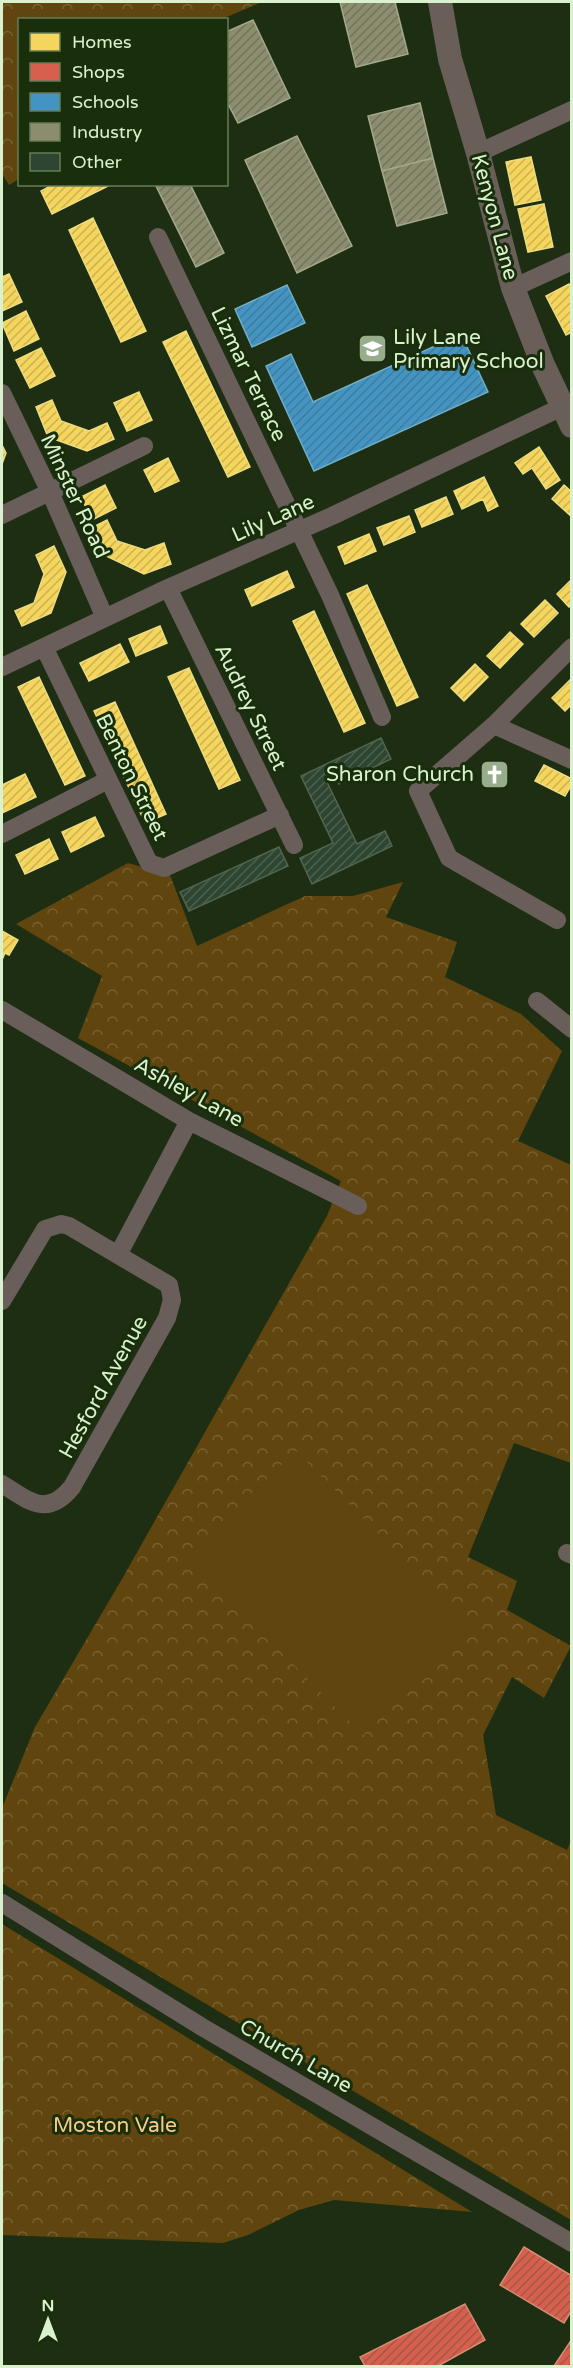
<svg xmlns="http://www.w3.org/2000/svg" width="573" height="2368" viewBox="0 0 573 2368" font-family="'Varela Round',sans-serif">
<style>
.park{fill:url(#park-crowns)}
.pitch{fill:#61450f}
.homes{fill:url(#homes-hatch);stroke:#eddd7e;stroke-width:1.5}
.shops{fill:url(#shops-hatch);stroke:#d78c73;stroke-width:1.5}
.schools{fill:url(#schools-hatch);stroke:#70afc6;stroke-width:1.5}
.industry{fill:url(#industry-hatch);stroke:#a3aa8a;stroke-width:1.5}
.building{fill:url(#building-hatch);stroke:#506650;stroke-width:1.5}
.lines{fill:none;stroke-linecap:round;stroke-linejoin:round}
.street{stroke:#6a5e5a;stroke-width:18}
.secondary{stroke:#695f58;stroke-width:24}
.labels{text-anchor:middle;stroke-width:6;stroke-linejoin:round;paint-order:stroke}
.street-label{font-size:21px;fill:#d9f1cd;stroke:#192e0b}
.poi-label{font-size:21px;fill:#d9f1cd;stroke:#192e0b;text-anchor:start}
.park-label{font-size:21px;fill:#fbca86;stroke:#192e0b}
</style>
<defs>
<pattern id="park-crowns" width="20" height="18" patternUnits="userSpaceOnUse" patternTransform="scale(1.5)"><rect width="20" height="18" fill="#61450f"/><path d="M2 6a3 3 0 1 1 6 0M12 15a3 3 0 1 1 6 0" fill="none" stroke="#776031"/></pattern>
<pattern id="homes-hatch" width="6" height="6" patternUnits="userSpaceOnUse" patternTransform="scale(1.5)"><rect width="6" height="6" fill="#f6d55c"/><path d="M-1 1l2-2M0 6l6-6M5 7l2-2" fill="none" stroke="#c9b254"/></pattern>
<pattern id="shops-hatch" width="6" height="6" patternUnits="userSpaceOnUse" patternTransform="scale(1.5)"><rect width="6" height="6" fill="#d6604d"/><path d="M-1 1l2-2M0 6l6-6M5 7l2-2" fill="none" stroke="#a25848"/></pattern>
<pattern id="schools-hatch" width="6" height="6" patternUnits="userSpaceOnUse" patternTransform="scale(1.5)"><rect width="6" height="6" fill="#4393c3"/><path d="M-1 1l2-2M0 6l6-6M5 7l2-2" fill="none" stroke="#427c9b"/></pattern>
<pattern id="industry-hatch" width="6" height="6" patternUnits="userSpaceOnUse" patternTransform="scale(1.5)"><rect width="6" height="6" fill="#8c8c6e"/><path d="M-1 1l2-2M0 6l6-6M5 7l2-2" fill="none" stroke="#72745d"/></pattern>
<pattern id="building-hatch" width="6" height="6" patternUnits="userSpaceOnUse" patternTransform="scale(1.5)"><rect width="6" height="6" fill="#2e4631"/><path d="M-1 1l2-2M0 6l6-6M5 7l2-2" fill="none" stroke="#4c614e"/></pattern>
</defs>
<rect width="100%" height="100%" fill="#1e2e12"/>
<path class="park" d="M2 2H262L222 19 20 20 19 179 9 185 2 174Z
M128 863 170 875 197 946 305 896H353L403 882 386 917 457 942 445 977 521 1014 562 1051 518 1141 571 1165V1463L514 1443 468 1557 517 1581 507 1610 571 1646 544 1698 512 1677 483 1735 496 1815 567 1850 571 1841V2220L2 1883V1808L35 1727 122 1579 327 1216 341 1181 78 1038 102 976 16 924Z
M2 1924 472 2212 334 2200 299 2210 248 2235 223 2243 2 2235Z"/>
<path class="pitch" d="M296 1451 471 1627 363 1735 187 1556Z"/>
<path class="homes" d="M531 157 541 200 515 205 506 162Z
M54 184H112L52 214 41 191Z
M544 204 553 247 528 252 518 209Z
M93 218 146 331 121 342 69 230Z
M9 274 22 302 2 311V277Z
M569 284 572 289V332L566 335 546 296Z
M26 311 39 339 14 351 2 323Z
M186 331 250 467 228 477 163 342Z
M41 348 55 376 30 388 16 360Z
M139 392 152 420 127 431 114 403Z
M52 400 61 421 89 431 107 423 114 439 87 451 48 437 36 407Z
M2 445 6 453 2 464Z
M539 447 560 480 546 489 532 468 523 474 515 463Z
M168 458 179 481 155 492 144 470Z
M484 477 498 506 488 511 483 499 462 509 454 491Z
M105 485 116 508 92 520 81 497Z
M564 485 572 492V517L552 499Z
M446 497 453 514 422 527 415 510Z
M409 516 415 532 384 545 377 528Z
M107 520 117 541 145 550 164 543 171 564 144 574 104 555 91 528Z
M369 534 376 551 345 564 338 547Z
M54 546 66 572 51 613 22 626 15 611 34 603 44 574 36 555Z
M287 571 294 587 252 606 245 590Z
M572 579V605L569 607 557 594Z
M367 585 418 697 397 706 347 594Z
M545 600 558 613 534 637 521 624Z
M314 611 365 723 344 732 293 621Z
M160 626 167 643 136 656 129 639Z
M510 632 523 644 500 668 487 656Z
M120 644 129 662 89 681 80 663Z
M475 664 488 677 464 701 451 688Z
M189 668 240 780 219 789 168 677Z
M39 677 85 776 65 785 18 687Z
M572 678V704L565 711 552 698Z
M115 702 166 814 145 823 94 711Z
M544 765 572 779V784L565 796 535 781Z
M25 774 36 797 2 813V785Z
M95 817 104 836 71 852 62 832Z
M49 839 58 859 25 874 16 855Z
M2 931 18 940 9 955 5 953 2 960Z"/>
<path class="shops" d="M524 2247 572 2276V2310L564 2323 500 2285Z
M465 2304 485 2340 438 2366H365L360 2357Z
M572 2339V2366H554Z"/>
<path class="schools" d="M287 285 305 323 252 347 235 309Z
M461 334 488 392 314 471 266 366 291 354 313 402Z"/>
<path class="industry" d="M340 2H395L408 54 356 67Z
M253 20 290 98 238 123 226 100V32Z
M420 103 433 158 382 171 368 116Z
M297 136 352 246 297 273 245 160Z
M433 158 447 213 397 226 382 171Z
M155 184H190L224 253 196 267Z"/>
<path class="building" d="M381 738 391 759 339 784 335 775 326 780 357 844 385 831 392 846 312 884 300 858 333 843 301 776Z
M279 847 288 866 189 911 180 892Z"/>
<g class="lines">
<path class="street" d="M478 153 572 110
M158 237 330 595 382 717
M513 288 572 261
M2 393 50 492 105 618
M2 515 144 446
M168 588 294 845
M44 647 149 863 164 868 280 815
M2 667 168 588 332 516 562 407
M494 725 572 760
M2 834 108 780
M557 920 449 858 418 791 494 725 572 647
M537 1001 572 1029
M2 1010 189 1121 358 1206
M2 1301 45 1229 61 1224 69 1226 118 1255 189 1121
M2 1484C29 1501 47 1518 72 1487L167 1318 172 1300 169 1285 118 1255
M567 1553 572 1555
M2 1903 202 2027 572 2243"/>
<path class="secondary" d="M440 2 450 59 478 153 513 288 543 365 572 426"/>
</g>
<defs>
<symbol id="school-square" viewBox="-11 -11 22 22"><rect x="-9" y="-9" width="18" height="18" rx="4" fill="#98ad8c" stroke="#192e0b"/><path d="M0-5L7-2L0 1L-7-2ZM-4 1L0 2.5L4 1V4Q0 6-4 4Z" fill="#fff"/></symbol>
<symbol id="church-square" viewBox="-11 -11 22 22"><rect x="-9" y="-9" width="18" height="18" rx="4" fill="#98ad8c" stroke="#192e0b"/><path d="M-1.2-6h2.4v3.5h3.3v2.4h-3.3V6h-2.4V-.1h-3.3v-2.4h3.3Z" fill="#fff"/></symbol>
</defs>
<g fill-rule="evenodd">
<use href="#school-square" x="356" y="332" width="33" height="33"/>
<use href="#church-square" x="478" y="758" width="33" height="33"/>
</g>
<g class="labels">
<g class="street-label">
<text transform="translate(495 217) rotate(75)" y="7">Kenyon Lane</text>
<text transform="translate(249 374) rotate(64)" y="7">Lizmar Terrace</text>
<text transform="translate(75 496) rotate(65)" y="7">Minster Road</text>
<text transform="translate(273 518) rotate(-24)" y="7">Lily Lane</text>
<text transform="translate(251 707) rotate(64)" y="7">Audrey Street</text>
<text transform="translate(132 777) rotate(64)" y="7">Benton Street</text>
<text transform="translate(189 1092) rotate(29)" y="7">Ashley Lane</text>
<text transform="translate(103 1387) rotate(-61)" y="7">Hesford Avenue</text>
<text transform="translate(296 2056) rotate(30)" y="7">Church Lane</text>
</g>
<g class="poi-label">
<text x="393" y="344">Lily Lane<tspan x="393" dy="24">Primary School</tspan></text>
<text x="474" y="781" text-anchor="end">Sharon Church</text>
</g>
<g class="park-label">
<text x="115" y="2132">Moston Vale</text>
</g>
</g>
<rect width="573" height="2368" fill="none" stroke="#d9f1cd" stroke-width="6"/>
<rect x="18" y="18" width="210" height="168" fill="#192e0b" stroke="#667c59" stroke-width="1.5"/>
<rect x="30" y="33" width="30" height="18" fill="#f6d55c" stroke="#667c59" stroke-width="1.5"/>
<text x="72" y="48" font-size="18" fill="#d9f1cd">Homes</text>
<rect x="30" y="63" width="30" height="18" fill="#d6604d" stroke="#667c59" stroke-width="1.5"/>
<text x="72" y="78" font-size="18" fill="#d9f1cd">Shops</text>
<rect x="30" y="93" width="30" height="18" fill="#4393c3" stroke="#667c59" stroke-width="1.5"/>
<text x="72" y="108" font-size="18" fill="#d9f1cd">Schools</text>
<rect x="30" y="123" width="30" height="18" fill="#8c8c6e" stroke="#667c59" stroke-width="1.5"/>
<text x="72" y="138" font-size="18" fill="#d9f1cd">Industry</text>
<rect x="30" y="153" width="30" height="18" fill="#2e4631" stroke="#667c59" stroke-width="1.5"/>
<text x="72" y="168" font-size="18" fill="#d9f1cd">Other</text>
<g transform="translate(48 2320)" stroke="#192e0b" stroke-width="4.5" paint-order="stroke">
<path d="M0-4.5L10 22L0 15L-10 22Z" fill="#d9f1cd"/>
<text y="-9" font-size="16" font-weight="bold" text-anchor="middle" fill="#d9f1cd">N</text>
</g>
</svg>
